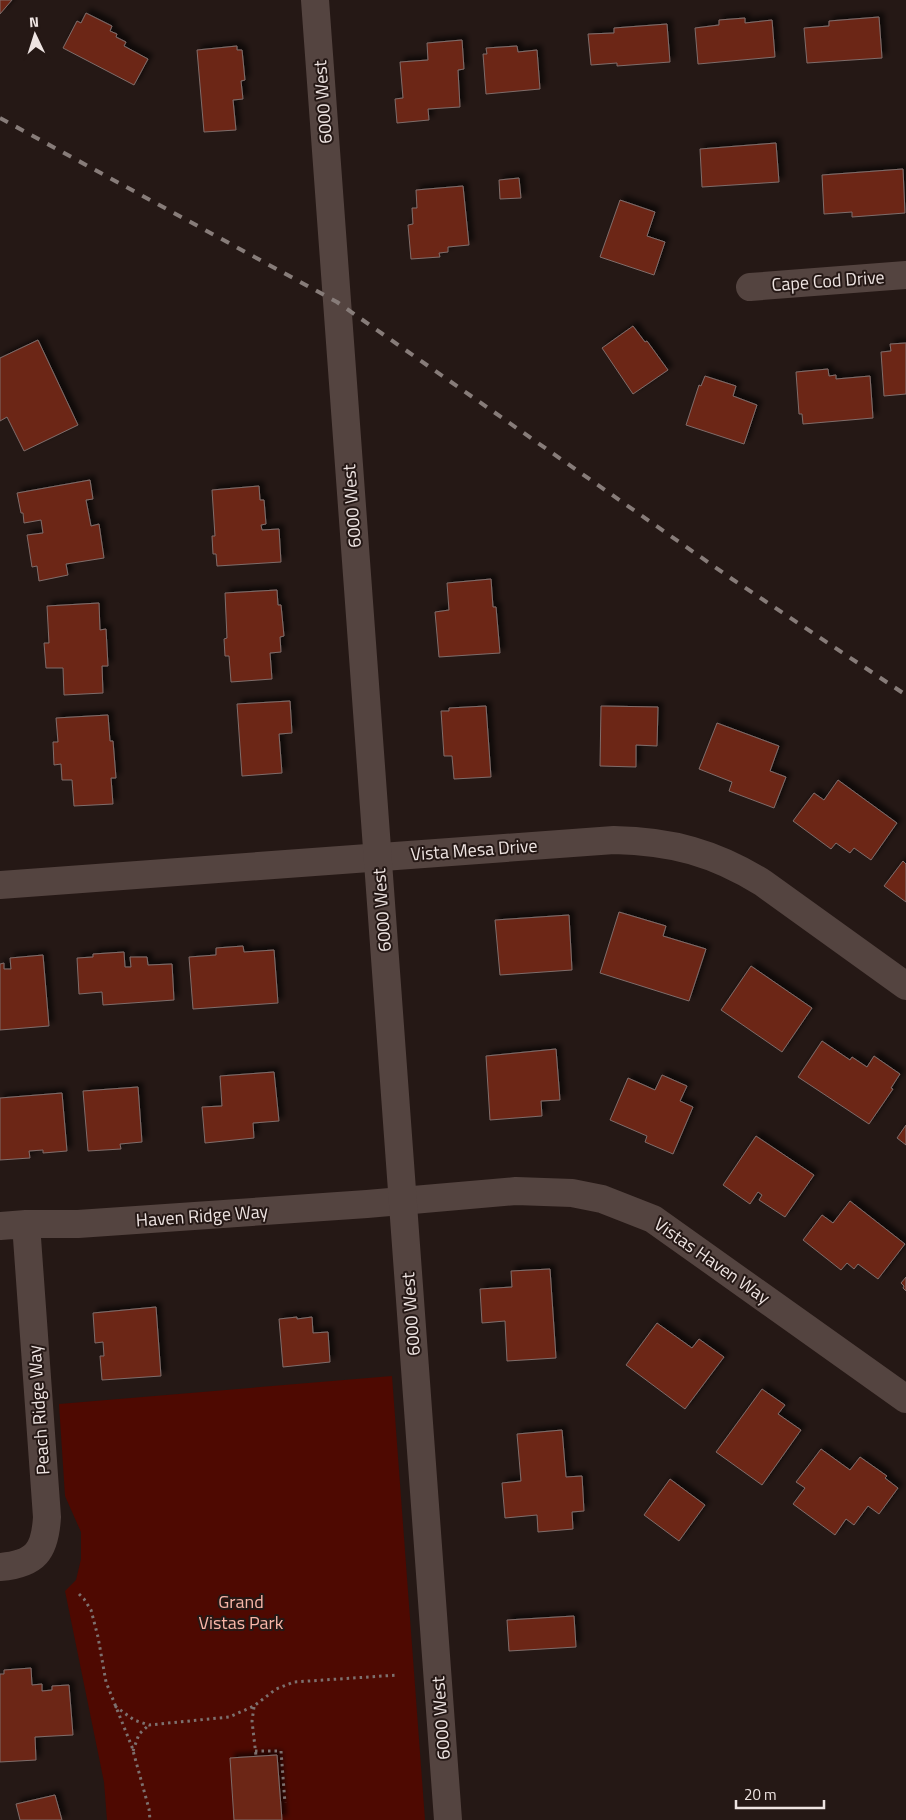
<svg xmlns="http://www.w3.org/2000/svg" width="906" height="1820" viewBox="0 0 906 1820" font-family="'Titillium Web',sans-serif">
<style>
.green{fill:#4e0901}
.building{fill:#6c2619;stroke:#7f6d6a;filter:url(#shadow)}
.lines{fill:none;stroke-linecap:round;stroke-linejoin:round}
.path{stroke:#7d716f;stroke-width:3;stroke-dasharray:2.5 4;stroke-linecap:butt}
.minor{stroke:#544440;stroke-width:28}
.tertiary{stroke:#544440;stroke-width:28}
.rail{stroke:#877c79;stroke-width:4;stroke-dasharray:9 9;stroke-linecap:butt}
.labels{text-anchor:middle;stroke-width:4;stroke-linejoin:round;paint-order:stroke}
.street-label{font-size:18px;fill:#eee4e2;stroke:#251815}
.park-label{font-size:18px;fill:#f8b6a8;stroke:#251815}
</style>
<defs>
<filter id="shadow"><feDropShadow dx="4.5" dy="-4.5" stdDeviation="2.5" flood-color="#0009"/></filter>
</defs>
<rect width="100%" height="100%" fill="#251815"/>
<path class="green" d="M392 1376 425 1820H107L104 1782 65 1591 76 1580 81 1559V1532L65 1496 59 1404Z"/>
<path class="building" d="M0 0H12L0 14Z
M86 13 112 26 110 31 117 34 116 37 126 42 124 46 148 59 134 85 63 48 77 21 81 23Z
M879 17 882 58 807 63 804 28 829 26V21Z
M745 18V23L772 20 775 57 698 64 695 28 719 25V20Z
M667 24 670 62 617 66V63L591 65 588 34 614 33V28Z
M462 40 464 69 458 70 460 107 428 109 429 120 397 123 395 99 403 98 400 62 428 60 427 43Z
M237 46V50H242L245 80 241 81 243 99 233 100 236 130 204 132 197 50Z
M517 46 518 52 537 50 540 89 486 94 483 54H487L486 48Z
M776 143 779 182 702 187 700 149Z
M903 169 905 213 852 217V212L824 214 822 175Z
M519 178 521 198 500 199 499 180Z
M463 186 469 245 448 247V252L439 253 440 257 411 259 408 225 413 224 412 208H417L416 190Z
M620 200 655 212 647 236 665 242 654 275 600 257Z
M633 326 645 342 647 341 668 370 633 394 602 348Z
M38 340 78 425 24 451 7 417 0 421V358Z
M906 343V394L884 396 881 352 891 351 890 344Z
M828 369 829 376 836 375V379L870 376 873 418 803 424 802 414H799L796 372Z
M705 376 736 386 733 396 757 405 744 444 686 425 699 385 701 386Z
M90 480 93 499 86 500 91 526 99 524 104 558 66 564 68 575 39 581 37 566 32 567 27 535 43 533 41 520 24 523 23 513H21L17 493Z
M259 486 260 500H264L266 524 261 525 262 530 279 529 281 562 217 566 216 554H213L212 536H215L212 490Z
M491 579 493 607H496L500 653 439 657 435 612 449 610 447 583Z
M277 590 278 605H281L284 636 280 637 281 652 270 653 272 679 231 682 229 656H225L224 639 227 638 225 593Z
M99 603 100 630 106 629 108 666H102L103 693 64 695 63 668H46L44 643H49L47 606Z
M290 701 292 733 279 734 282 773 242 776 237 704Z
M486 706 491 777 454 779 452 756H444L441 711H449V708Z
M601 706 658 707 657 746 636 745V767L600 766Z
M108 715 110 741H113L116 778H111L113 804 74 806 72 780H62L61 764 54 765 53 742H58L56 718Z
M717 723 779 746 770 771 786 777 774 808 729 791 732 782 699 769Z
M838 780 897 823 871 860 854 848 850 853 836 843 831 849 793 821 814 793 824 800Z
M903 861 906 864V902L884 886Z
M619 912 666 926 663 936 706 949 689 1001 600 973Z
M569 915 572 970 500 975 495 920Z
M243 946 244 952 274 950 278 1003 193 1009 189 957 216 955V948Z
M124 952 125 967H131L130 957H147L148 965 172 964 174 1000 103 1005 102 992 79 994 77 958 93 957V954Z
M43 955 49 1026 0 1030V964L4 963V969H11L10 958Z
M751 966 812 1008 782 1052 721 1010Z
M822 1041 850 1060 852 1057 867 1067 874 1056 900 1074 891 1088 893 1089 869 1124 798 1077Z
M556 1049 560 1100 541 1101 542 1116 490 1120 486 1056Z
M274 1072 279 1121 253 1123 254 1138 205 1143 202 1107 222 1106 220 1076Z
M662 1075 687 1086 680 1101 693 1107 673 1154 645 1142 647 1136 610 1120 628 1078 655 1090Z
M138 1087 142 1142 120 1144 121 1149 88 1151 83 1091Z
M62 1093 67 1151 43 1153V1150L29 1151 30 1158 0 1160V1098Z
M906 1125V1145L897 1138Z
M756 1136 814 1175 785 1217 759 1200 762 1195 758 1192 750 1204 723 1185Z
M850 1201 905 1244 878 1279 858 1264 854 1269 847 1263 841 1270 803 1240 822 1215 833 1223Z
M550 1269 556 1358 507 1361 505 1321 482 1323 480 1289 512 1287 511 1271Z
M906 1277V1291L903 1288 904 1286 901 1283Z
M156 1307 161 1376 102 1380 100 1356H104L103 1342 95 1343 93 1313Z
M297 1317V1319L312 1317 313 1333 328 1332 330 1362 283 1367 279 1319Z
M657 1323 692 1348 699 1339 724 1357 685 1409 626 1365Z
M762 1389 785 1405 778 1414 801 1430 762 1485 716 1452Z
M562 1430 566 1477 582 1476 584 1511 572 1512 573 1529 538 1532 537 1515 505 1518 502 1483 521 1481 517 1434Z
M821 1449 850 1470 860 1457 887 1476 885 1478 898 1488 879 1514 868 1506 854 1525 846 1519 835 1535 793 1504 805 1488 796 1482Z
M670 1479 705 1505 679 1541 644 1515Z
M574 1616 576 1647 509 1651 507 1620Z
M31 1668 32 1685 42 1684V1691L52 1690V1686L69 1685 73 1735 35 1737 36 1760 0 1762V1674H4V1670Z
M277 1755 282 1820H234L230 1758Z
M55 1795 62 1820H20L16 1804Z"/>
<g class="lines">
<path class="path" d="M79 1594 84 1599 91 1610 98 1637 106 1682 132 1747 149 1809 150 1820
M115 1706 134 1720 149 1725 229 1717 254 1706 276 1689 294 1682 398 1675
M254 1707 252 1721 256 1756
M133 1751 139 1734 149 1725
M255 1751H281L285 1803"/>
<path class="minor" d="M750 287 906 275
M0 885 614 840C671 841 715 853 763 883L906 986
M0 1226 26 1224H78L367 1204 516 1191 572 1193 602 1199 653 1219 906 1399
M0 1567C36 1564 45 1551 47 1517L26 1224"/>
<path class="tertiary" d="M315 0 448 1820"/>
<path class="rail" d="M0 118 337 302 732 579 906 695"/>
</g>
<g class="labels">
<g class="street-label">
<text transform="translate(323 102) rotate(-94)" y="6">6000 West</text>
<text transform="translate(828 281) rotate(-4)" y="6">Cape Cod Drive</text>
<text transform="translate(352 506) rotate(-94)" y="6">6000 West</text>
<text transform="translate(474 850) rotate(-4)" y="6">Vista Mesa Drive</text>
<text transform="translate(382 910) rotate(-94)" y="6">6000 West</text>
<text transform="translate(202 1216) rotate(-4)" y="6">Haven Ridge Way</text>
<text transform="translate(712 1261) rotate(35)" y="6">Vistas Haven Way</text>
<text transform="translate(411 1314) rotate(-94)" y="6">6000 West</text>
<text transform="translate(39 1410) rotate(-94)" y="6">Peach Ridge Way</text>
<text transform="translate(441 1718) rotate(-94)" y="6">6000 West</text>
</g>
<g class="park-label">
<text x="241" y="1608">Grand<tspan x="241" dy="21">Vistas Park</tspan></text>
</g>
</g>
<g transform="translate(35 35) rotate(356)" stroke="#251815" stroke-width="4" paint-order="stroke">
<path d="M0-4L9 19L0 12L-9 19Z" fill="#eee4e2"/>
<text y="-8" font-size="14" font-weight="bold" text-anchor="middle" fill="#eee4e2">N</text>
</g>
<path d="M736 1800v8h88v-8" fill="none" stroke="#eee4e2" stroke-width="2.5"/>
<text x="744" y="1800" font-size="15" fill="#eee4e2" stroke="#251815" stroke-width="4" paint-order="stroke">20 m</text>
</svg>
